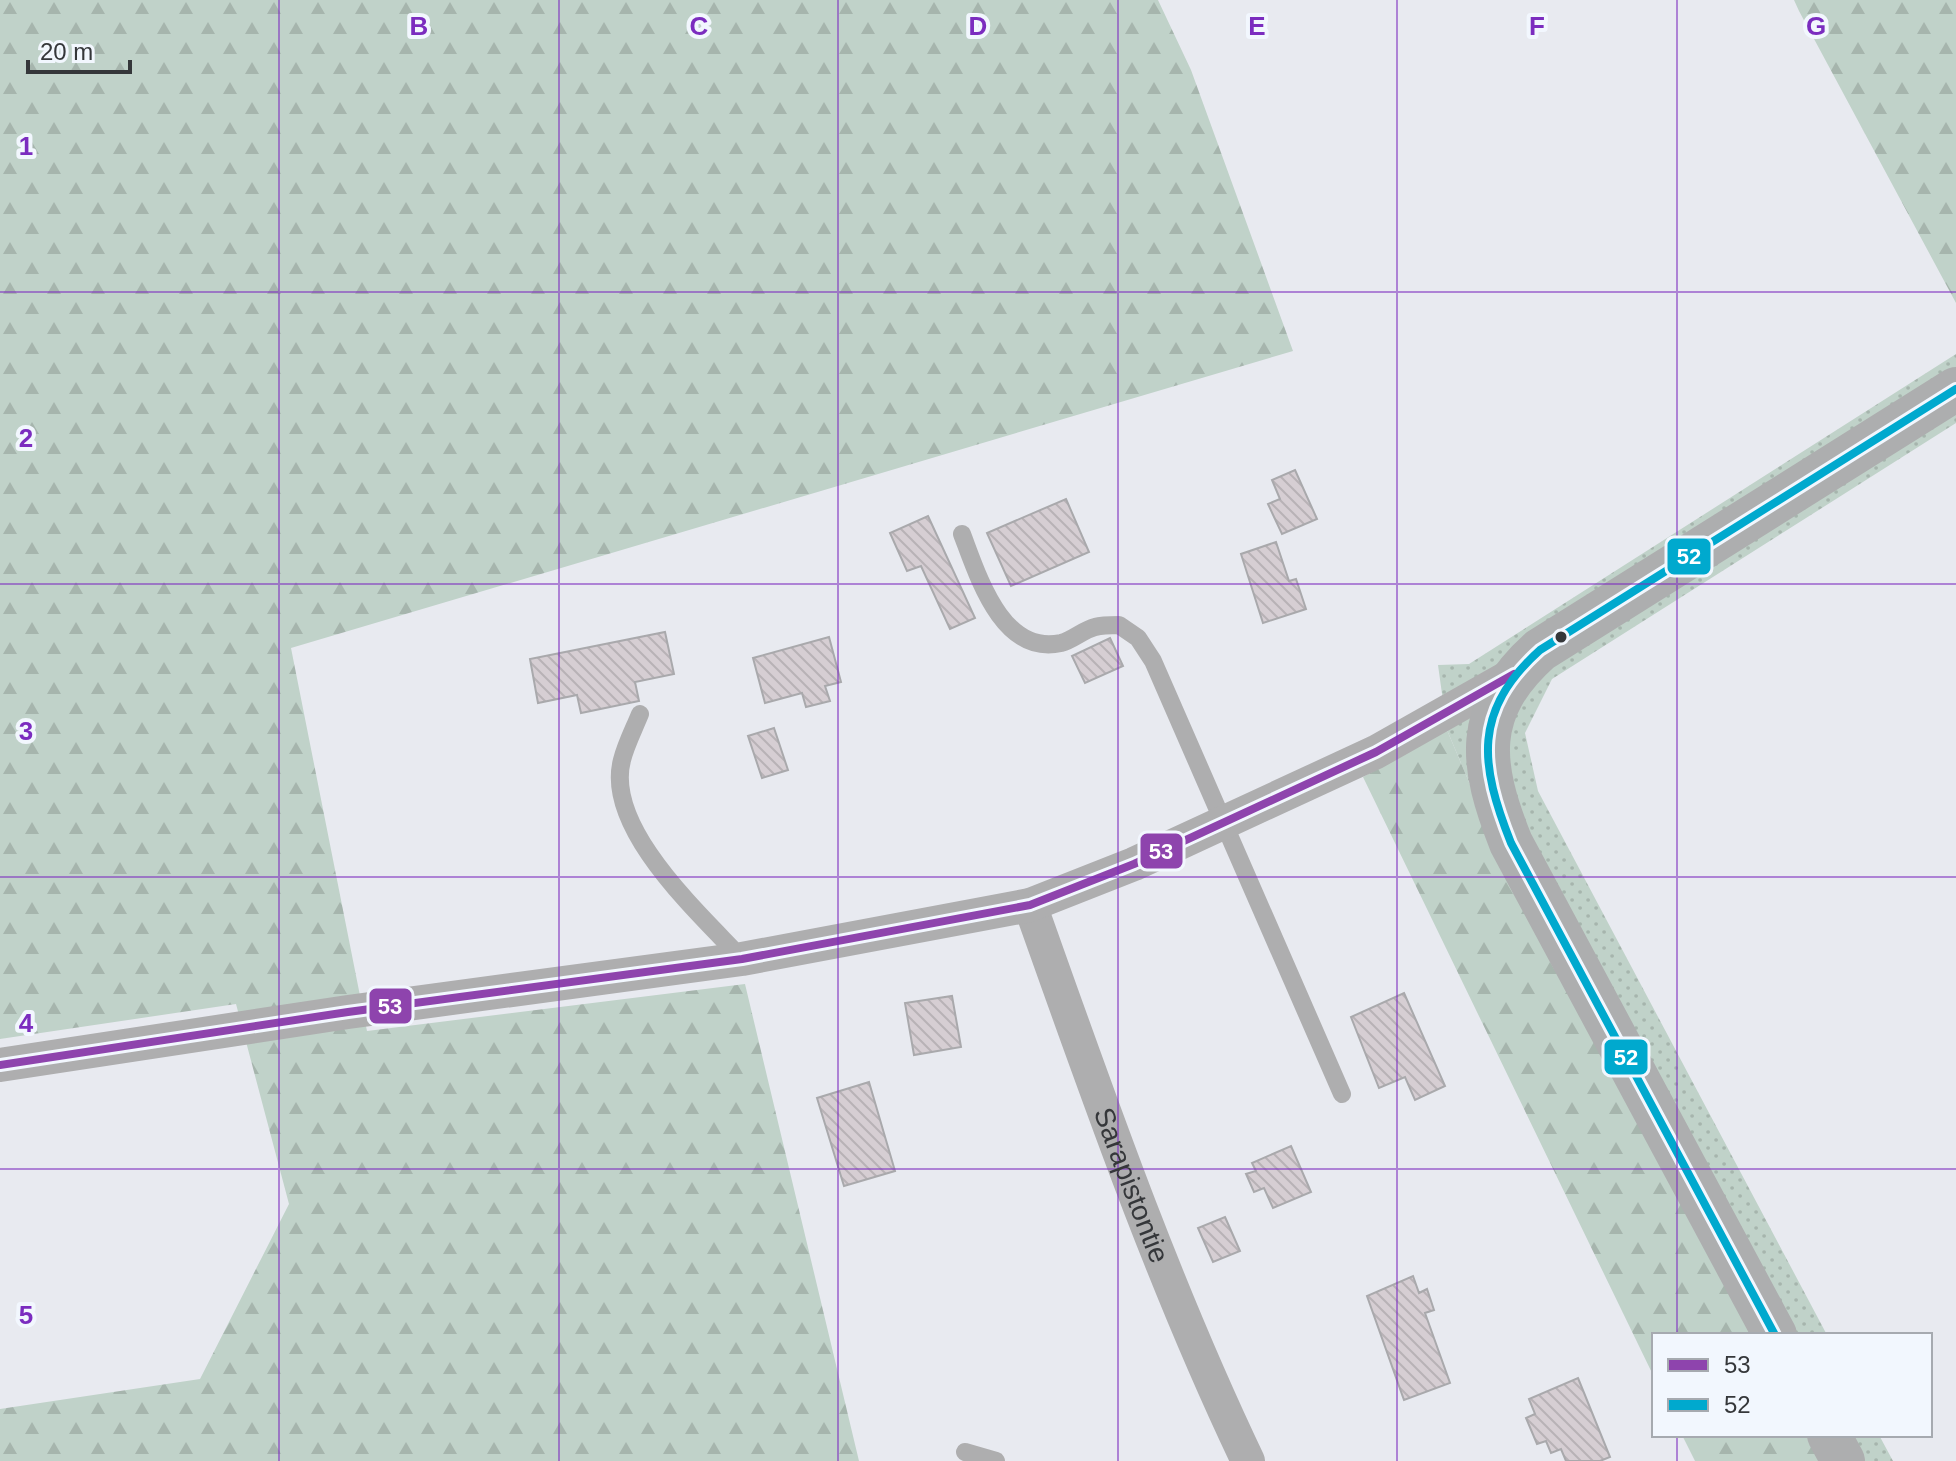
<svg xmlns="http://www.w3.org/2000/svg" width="1956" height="1461" viewBox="0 0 1956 1461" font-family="Arial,sans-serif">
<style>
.grass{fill:url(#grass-dots)}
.forest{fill:url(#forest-firs)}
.building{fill:url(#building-back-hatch);stroke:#a9a9ac;stroke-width:2}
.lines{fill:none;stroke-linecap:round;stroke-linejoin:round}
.lane{stroke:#aeaeaf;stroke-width:18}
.street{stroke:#aeaeaf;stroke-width:34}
.secondary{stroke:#adaeaf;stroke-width:44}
.bus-1-casing{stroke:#f2f7fe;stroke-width:14}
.bus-2-casing{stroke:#f2f7fe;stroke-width:14}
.bus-1{stroke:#8e44ad;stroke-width:8}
.bus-2{stroke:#00a9ce;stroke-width:8}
.grid{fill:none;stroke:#7b2cbf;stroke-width:2;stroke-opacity:0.55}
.bus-dot{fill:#35373a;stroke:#f2f7fe;stroke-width:3}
.labels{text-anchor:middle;stroke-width:8;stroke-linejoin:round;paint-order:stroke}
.street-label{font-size:28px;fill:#35373a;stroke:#f2f7fe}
.grid-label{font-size:26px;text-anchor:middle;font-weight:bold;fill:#7b2cbf;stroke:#f2f7fe;stroke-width:8;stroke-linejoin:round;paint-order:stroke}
.line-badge{stroke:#f2f7fe;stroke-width:3}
.badge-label{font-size:22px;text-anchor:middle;font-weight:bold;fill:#fff}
</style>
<defs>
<pattern id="grass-dots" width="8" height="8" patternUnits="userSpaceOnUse" patternTransform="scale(2)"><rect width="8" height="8" fill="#c0d2c9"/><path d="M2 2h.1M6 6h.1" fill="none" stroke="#a6b5ad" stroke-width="1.8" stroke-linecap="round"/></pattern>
<pattern id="forest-firs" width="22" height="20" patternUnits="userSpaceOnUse" patternTransform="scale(2)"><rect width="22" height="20" fill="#c0d2c9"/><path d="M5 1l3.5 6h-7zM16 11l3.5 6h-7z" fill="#a6b5ad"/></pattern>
<pattern id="building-back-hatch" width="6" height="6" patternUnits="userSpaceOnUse" patternTransform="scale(2)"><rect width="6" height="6" fill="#d6ced3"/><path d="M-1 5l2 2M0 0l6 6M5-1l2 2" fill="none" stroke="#b8b2b6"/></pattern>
</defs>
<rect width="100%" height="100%" fill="#e8eaf0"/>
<path class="grass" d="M1956 354V423L1552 679 1525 733 1538 791 1827 1335H1756L1491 834 1447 730 1438 665 1469 664Z
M1809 1435H1879L1893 1461H1822Z"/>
<path class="forest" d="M0 0H1158L1191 70 1293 351 291 648 367 1031 745 984 859 1461H0V1409L200 1379 289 1204 236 1004 0 1039Z
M1794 0H1956V303L1799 11Z
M1447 730 1491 834 1756 1335H1654V1377L1363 777Z
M1682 1435H1809L1822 1461H1695Z"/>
<path class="building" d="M1295 470 1317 519 1282 534 1268 504 1280 499 1272 480Z
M1066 499 1089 552 1011 586 987 533Z
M928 516 975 618 950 629 921 566 907 571 890 533Z
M1276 542 1289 581 1296 579 1306 609 1263 623 1241 554Z
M665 632 674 674 635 682 639 701 581 713 577 695 538 703 530 659Z
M829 637 841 682 825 686 830 701 806 707 802 693 765 703 753 658Z
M1110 638 1123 666 1085 683 1072 656Z
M774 728 788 770 762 778 748 736Z
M1404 993 1445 1086 1415 1100 1405 1077 1379 1088 1351 1017Z
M952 996 961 1047 914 1055 905 1003Z
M869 1082 895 1171 844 1186 817 1098Z
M1291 1146 1311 1192 1273 1208 1264 1188 1254 1192 1246 1174 1256 1171 1252 1163Z
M1225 1217 1240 1251 1213 1262 1198 1228Z
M1413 1276 1419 1293 1427 1289 1434 1310 1425 1313 1450 1383 1404 1400 1367 1296Z
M1578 1378 1610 1457 1600 1461H1566L1561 1449 1551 1453 1546 1441 1537 1444 1526 1418 1535 1414 1529 1399Z"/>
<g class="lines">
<path class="lane" d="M962 534C978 576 1002 656 1061 643 1073 640 1083 630 1095 627 1102 625 1111 625 1119 625L1138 638 1153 661 1342 1094
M640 714C634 729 626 744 622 760 604 828 700 914 742 959
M965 1452 996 1461"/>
<g class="street">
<path id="s1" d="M1030 905C1097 1093 1162 1281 1248 1461"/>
<path d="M0 1065 348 1012 742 959 1030 905 1134 864 1376 752 1514 674"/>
</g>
<path class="secondary" d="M1775 1335 1511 843C1480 765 1472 711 1540 650L1956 389
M1829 1435 1843 1461"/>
<defs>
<path id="bus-1" d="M0 1065 348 1012 742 959 1030 905 1134 864 1376 752 1514 674"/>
<path id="bus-2" d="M1775 1335 1511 843C1480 765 1472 711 1540 650L1956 389"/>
</defs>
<use href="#bus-1" class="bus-1-casing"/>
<use href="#bus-2" class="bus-2-casing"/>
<use href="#bus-1" class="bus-1"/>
<use href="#bus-2" class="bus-2"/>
</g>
<path class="grid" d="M279 0V1461M559 0V1461M838 0V1461M1118 0V1461M1397 0V1461M1677 0V1335M0 292H1956M0 584H1956M0 877H1956M0 1169H1956M1677 1435V1461"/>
<circle class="bus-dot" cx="1561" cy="637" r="7"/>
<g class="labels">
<g class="street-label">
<text dy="10" stroke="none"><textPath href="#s1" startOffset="298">Sarapistontie</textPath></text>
</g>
</g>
<g class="grid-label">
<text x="419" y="35">B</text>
<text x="699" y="35">C</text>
<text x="978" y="35">D</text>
<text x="1257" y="35">E</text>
<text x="1537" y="35">F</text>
<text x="1816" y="35">G</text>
<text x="26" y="155">1</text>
<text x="26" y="447">2</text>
<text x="26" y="740">3</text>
<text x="26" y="1032">4</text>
<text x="26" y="1324">5</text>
</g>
<g class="line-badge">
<rect x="1666" y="537" width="46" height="39" rx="8" fill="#00a9ce"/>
<rect x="1139" y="832" width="45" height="38" rx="8" fill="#8e44ad"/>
<rect x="368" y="987" width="45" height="38" rx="8" fill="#8e44ad"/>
<rect x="1603" y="1038" width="46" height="38" rx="8" fill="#00a9ce"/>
</g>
<g class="badge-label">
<text x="1689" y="564">52</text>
<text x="1161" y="859">53</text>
<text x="390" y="1014">53</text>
<text x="1626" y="1065">52</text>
</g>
<rect x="1652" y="1333" width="280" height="104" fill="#f2f7fe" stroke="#a6aab0" stroke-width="2"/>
<rect x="1668" y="1359" width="40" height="12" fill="#8e44ad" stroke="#a6aab0" stroke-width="2"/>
<text x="1724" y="1373" font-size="24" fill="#35373a">53</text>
<rect x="1668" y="1399" width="40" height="12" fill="#00a9ce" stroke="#a6aab0" stroke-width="2"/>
<text x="1724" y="1413" font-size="24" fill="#35373a">52</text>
<path d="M28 60v12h102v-12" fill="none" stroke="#35373a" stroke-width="4"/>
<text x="40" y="60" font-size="24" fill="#35373a" stroke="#f2f7fe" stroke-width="6" paint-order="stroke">20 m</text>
</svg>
